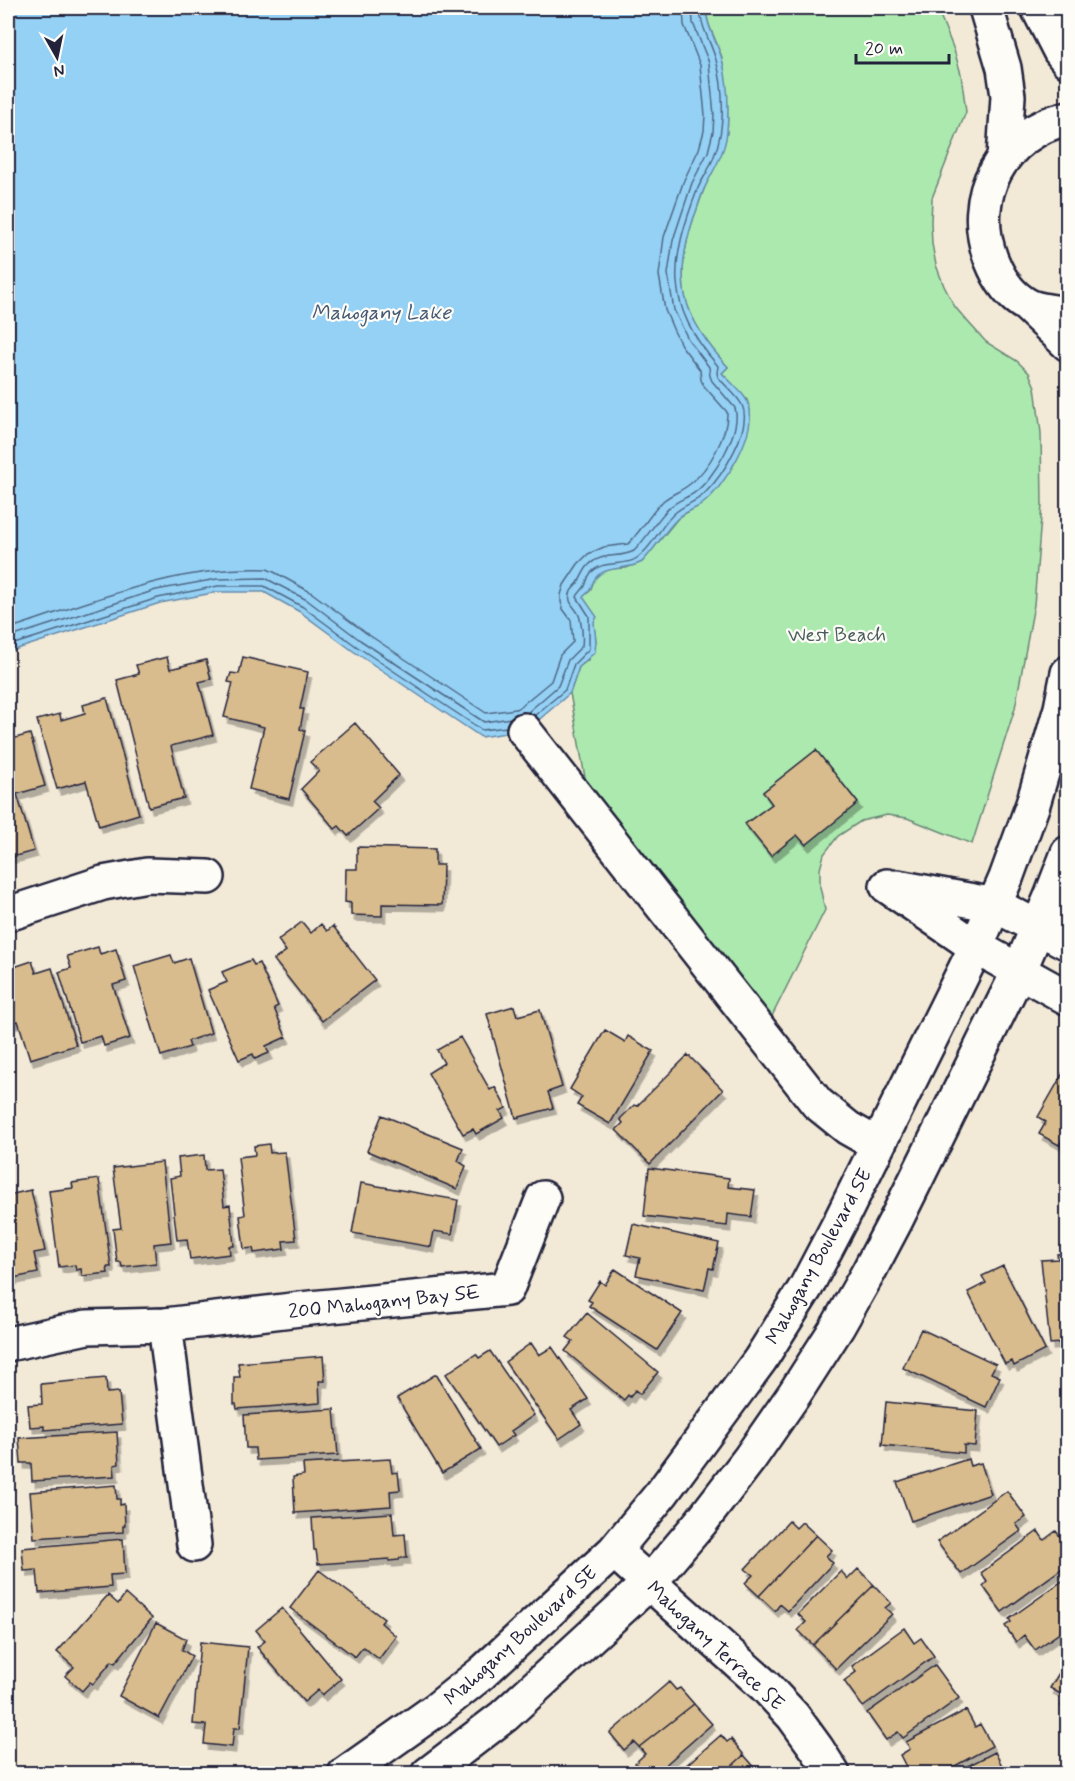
<svg xmlns="http://www.w3.org/2000/svg" width="1075" height="1781" viewBox="0 0 1075 1781" font-family="Mynerve,sans-serif">
<style>
.green{fill:#ace9af;stroke:#678675;stroke-width:1.5}
.water{fill:#94d1f5;stroke:#668bab;stroke-width:1.5}
.lines{fill:none;stroke-linecap:round;stroke-linejoin:round}
.shore{stroke:#506885;stroke-width:1.5}
.building{fill:#d9bc8d;stroke:#22223b;stroke-width:1.5;filter:url(#shadow)}
.minor-casing{stroke:#22223b;stroke-width:38}
.minor{stroke:#fdfcf7;stroke-width:33}
.labels{text-anchor:middle;stroke-width:4.5;stroke-linejoin:round;paint-order:stroke}
.park-label{font-size:20px;fill:#4b5e5e;stroke:#fdfcf7}
.street-label{font-size:20px;fill:#22223b;stroke:#fdfcf7}
.water-label{font-size:21px;font-style:italic;fill:#445773;stroke:#fdfcf7}
</style>
<defs>
<filter id="shadow"><feDropShadow dx="3.5" dy="6" stdDeviation="0" flood-color="#0004"/></filter>
</defs>
<rect width="100%" height="100%" fill="#f2e9d7"/>
<filter id="ink" filterUnits="userSpaceOnUse"><feTurbulence type="fractalNoise" baseFrequency=".0167" numOctaves="2"/><feDisplacementMap in="SourceGraphic" scale="12" xChannelSelector="R" yChannelSelector="G"/><feConvolveMatrix kernelMatrix="1 2 1 2 8 2 1 2 1" color-interpolation-filters="sRGB"/></filter>
<g filter="url(#ink)">
<path class="green" d="M706 8H937L954 50 961 74 966 112 932 198 931 222 932 244 936 265 944 286 955 307 968 322 986 342 1017 361 1029 373 1035 387 1041 433 1042 505 1034 605 1015 708 972 844 907 818 887 815 861 821 838 836 824 854 820 869V887L825 910 768 1024 589 800 570 693 579 667 588 660 596 641 593 621 582 597 590 591 595 578 601 572 608 569 626 568 642 562 679 517 700 505 732 468 746 437 750 410 747 400 722 373 728 367C682 317 672 282 694 217 698 207 701 197 705 187 713 168 724 154 727 132 729 114 726 77 722 59 718 41 706 26 706 8Z"/>
<path class="water" d="M8 8H706C706 26 717 41 722 59 728 82 729 109 727 132 725 153 714 169 705 187 700 197 698 208 694 217 672 282 682 317 728 367L722 373C730 382 742 391 747 401 762 427 723 490 701 505 693 510 684 512 677 519 664 532 655 549 642 562 628 570 610 566 600 574 593 578 593 584 590 590 588 593 585 595 583 597L597 617 594 622 596 641 595 652 579 667 570 693 534 724 524 730 481 737 353 651 300 612 264 592H218L160 603 8 652Z"/>
<g class="lines">
<path class="shore" d="M8 629C91 602 177 565 267 569L274 572 312 593 366 633 486 713 516 709 522 705 551 681 560 655 573 642 571 620 563 609 561 602V595L564 585 578 564 588 554 604 547 628 544C641 531 650 514 663 501 671 494 682 491 690 484 709 469 728 435 727 412L704 386 701 380 700 370 681 345 674 331 665 310 659 275 664 237 684 180 699 149 704 131 705 115 700 65 684 25 683 8
M8 638 156 590 217 579 265 578 307 600 360 640 484 722 511 718
M8 646 158 598 218 586H264L303 607 356 646 482 730 507 727
M527 713 558 686 568 660 582 646C583 638 582 627 580 619 579 609 567 605 570 594 571 589 575 587 578 583 583 575 585 566 594 561 606 553 621 558 634 551 647 538 656 520 670 507 677 501 686 498 694 493 713 480 742 431 735 408L712 381 710 376 709 367 688 339 674 310 668 274 673 240 692 183 708 152 713 132 714 115 709 63 693 23 692 8
M534 716 565 690 574 664 589 649V616L577 597C579 592 582 591 585 586 587 582 587 578 590 574 603 558 623 568 637 558 654 546 660 525 676 512 686 504 698 501 706 492 722 476 753 428 742 405 737 395 725 386 718 377L717 373 718 366C663 304 670 260 698 188 701 182 704 177 707 172 716 155 721 138 722 119 723 100 721 77 716 60 711 42 700 26 700 8"/>
</g>
<path class="building" d="M167 657 170 669 206 660 211 679 199 682 213 735 171 746 184 798 149 807 117 680 139 674 136 665Z
M243 657 308 672 300 709H304L300 729 305 731 289 799 249 789 264 727 224 717 233 683 228 682 231 673 239 674Z
M107 698 139 814 99 826 86 781 57 789 37 720 60 714 61 720 85 713 83 705Z
M355 723 399 775 372 801 379 808 348 836 339 826 335 829 301 789 319 771 310 762Z
M30 734 45 786 17 794 34 851 8 858V740Z
M816 750 858 803 806 845 797 835 771 856 745 824 772 804 763 792Z
M357 847 435 849V865H443L442 905 382 904V916L351 915V903L345 902 346 869H357Z
M302 922 311 933 321 924 327 931 333 926 375 980 322 1021 274 960 286 951 278 940Z
M98 947 100 954 116 949 126 981 113 985 130 1038 104 1046 101 1036 80 1042 59 972 71 968 67 956Z
M171 955 174 963 189 958 211 1033 188 1041 190 1047 161 1056 134 966Z
M251 960 254 965 259 963 278 1006 274 1008 286 1037 266 1046 269 1053 255 1059 253 1054 239 1060 208 990 227 982 222 972Z
M32 961 36 973 52 968 76 1045 30 1059 18 1021 8 1024V969Z
M514 1006 517 1016 540 1010 562 1087 548 1092 553 1108 516 1118 487 1014Z
M605 1030 625 1042 628 1036 653 1051 610 1124 577 1105 582 1097 570 1089Z
M460 1037 490 1090 495 1087 506 1108 500 1111 504 1118 476 1134 473 1129 463 1134 428 1073 444 1063 437 1050Z
M688 1055 723 1090 650 1164 616 1130 623 1123 620 1119 634 1105 637 1106Z
M1066 1068H1068V1130L1059 1145 1039 1134 1046 1122 1038 1117Z
M382 1115 463 1148 458 1161 466 1166 457 1189 367 1151Z
M1068 1130V1150L1059 1145Z
M269 1144 270 1153 285 1152 296 1240 283 1241 284 1249 254 1253 253 1248 244 1249 240 1216 245 1215 238 1157 255 1155 254 1146Z
M204 1155 205 1170 220 1169 224 1206 230 1205 234 1246H229L230 1254 190 1259 187 1239 177 1240 170 1178 180 1176 178 1158Z
M162 1162 171 1242 154 1244 156 1263 122 1267 121 1262H117L113 1229 121 1228 113 1168Z
M649 1168 729 1178 728 1187 755 1190 751 1217 728 1214 727 1226 644 1216Z
M99 1179 111 1267H107L108 1273 82 1276 81 1269 76 1270 75 1265 59 1267 49 1191 73 1188 72 1183Z
M361 1183 458 1200 452 1234 434 1231 431 1247 352 1233Z
M31 1190 45 1251 34 1253 38 1273 8 1279V1195Z
M633 1224 719 1243 713 1269 709 1268 704 1290 636 1275 640 1258 626 1255Z
M1068 1253V1342L1050 1344 1041 1260 1058 1259 1057 1254Z
M1003 1266 1045 1350 1014 1366 1012 1361 1005 1364 968 1292 986 1283 982 1276Z
M615 1269 682 1313 657 1350 589 1306 592 1302 588 1300 600 1281 605 1285Z
M587 1313 658 1372 640 1394 635 1390 630 1397 628 1395 624 1400 565 1351 573 1341 567 1337Z
M921 1329 996 1364 991 1373 1000 1377 986 1407 903 1368Z
M531 1343 539 1355 552 1347 588 1399 571 1410 581 1424 559 1439 505 1362Z
M490 1351 534 1415 511 1431 514 1435 496 1447 446 1374 476 1354 479 1358Z
M323 1356 325 1381H319L320 1403 237 1409 236 1404H234V1377H240L238 1363Z
M436 1374 481 1449 442 1473 397 1398Z
M106 1378 107 1393 119 1392 122 1424 44 1430V1426L30 1427 28 1405 42 1404 41 1384Z
M886 1402 978 1411 975 1446 964 1445V1453L882 1445Z
M334 1409 338 1455 256 1460 255 1448H246L244 1415Z
M117 1432 119 1464 114 1465 115 1476 32 1481 31 1463H21L19 1438Z
M390 1459 392 1473 398 1472 400 1490 390 1491 391 1506 295 1513 293 1477 304 1475 303 1464Z
M968 1459 970 1466 981 1463 991 1494 911 1521 897 1482Z
M116 1485 117 1499H120V1505L124 1504 125 1526H123V1532L34 1538 30 1492Z
M1007 1491 1026 1517 1016 1524 1021 1531 961 1574 937 1542Z
M392 1513 394 1535 405 1534 407 1558H400L399 1560 389 1561V1559L318 1564 316 1550H314L312 1518Z
M789 1521 796 1528 802 1522 816 1535 759 1596 745 1583 753 1575 745 1569Z
M1038 1531 1044 1540 1056 1531 1068 1547V1564L1002 1612 983 1586 987 1582 981 1573Z
M816 1535 832 1550 826 1556 833 1563 788 1611 780 1604 775 1611 759 1596Z
M123 1539 125 1574 110 1575 111 1587 39 1593 37 1570 24 1571 22 1548Z
M858 1569 874 1585 813 1645 798 1630 806 1622 798 1614 841 1571 848 1579Z
M319 1570 384 1619 381 1623 396 1636 379 1659 363 1647 355 1657 290 1608Z
M1068 1577V1627L1035 1650 1024 1635 1016 1642 1005 1626 1011 1622 1009 1619Z
M874 1585 891 1603 885 1608 892 1614 836 1669 813 1645Z
M125 1594 152 1618 115 1663 112 1661 93 1684 90 1682 82 1691 65 1676 74 1667 57 1652 108 1595 118 1604Z
M282 1608 341 1679 322 1695 318 1690 304 1702 257 1647 265 1641 256 1630Z
M156 1623 186 1639 182 1650 192 1656 159 1718 119 1696Z
M904 1628 914 1643 921 1638 934 1656 863 1707 844 1681 856 1672 852 1666Z
M200 1642 248 1647 240 1728H234L232 1747 204 1744 206 1725 193 1724Z
M1068 1658V1710L1061 1706 1066 1697 1050 1688Z
M935 1665 959 1698 903 1738 898 1732 886 1740 867 1713Z
M669 1682 676 1690 680 1688 694 1704 639 1747 634 1742 624 1750 610 1733Z
M694 1704 712 1724 655 1774H645L635 1763 645 1754 639 1747Z
M966 1710 975 1727 980 1724 992 1746 940 1774H910L900 1755 910 1749 906 1742Z
M721 1735 727 1742 731 1739 744 1755 723 1774H676Z
M995 1752 1006 1774H952Z
M744 1755 757 1770 752 1774H723Z"/>
<g class="lines">
<defs>
<path id="minor" d="M986 8 1004 68 1008 96 1004 158
M1038 8 1060 51 1068 61
M1068 118C1002 133 967 196 991 259 998 277 1010 296 1027 305 1038 311 1055 312 1068 313
M1029 307 1068 344
M524 730 817 1103 848 1128 878 1145
M887 886 976 947 1068 998
M897 887 995 905 1068 943
M8 914 103 883 147 875 208 877
M165 1325 194 1545
M8 1344 87 1327 165 1325 300 1309 507 1289 543 1198
M614 1551 765 1686 793 1716 817 1749 833 1774
M345 1774 437 1709 482 1673 614 1551 662 1493 760 1360 806 1287 840 1222 976 947 1006 878 1033 804 1061 708 1068 673
M428 1774 504 1716 650 1582 701 1522 750 1458 795 1393 838 1326 868 1273 896 1220 1019 971 1051 897 1068 853"/>
</defs>
<use href="#minor" class="minor-casing"/>
<use href="#minor" class="minor"/>
</g>
</g>
<g class="labels">
<g class="park-label">
<text x="837" y="641">West Beach</text>
</g>
<g class="street-label">
<text transform="translate(818 1256) rotate(-61)" y="7">Mahogany Boulevard SE</text>
<text transform="translate(384 1301) rotate(-6)" y="7">200 Mahogany Bay SE</text>
<text transform="translate(520 1635) rotate(-42)" y="7">Mahogany Boulevard SE</text>
<text transform="translate(716 1645) rotate(43)" y="7">Mahogany Terrace SE</text>
</g>
<g class="water-label">
<text x="381" y="319">Mahogany Lake</text>
</g>
</g>
<rect width="1075" height="1781" fill="none" stroke="#fdfcf7" stroke-width="30"/>
<rect x="15" y="15" width="1045" height="1751" fill="none" stroke="#22223b" stroke-width="2" filter="url(#ink)"/>
<g transform="translate(57 57) rotate(171)" stroke="#fdfcf7" stroke-width="4.5" paint-order="stroke">
<path d="M0-4.5L10 22L0 15L-10 22Z" fill="#22223b"/>
<text y="-9" font-size="16" font-weight="bold" text-anchor="middle" fill="#22223b">N</text>
</g>
<path d="M856 54v9h93v-9" fill="none" stroke="#22223b" stroke-width="3"/>
<text x="865" y="54" font-size="18" fill="#22223b" stroke="#fdfcf7" stroke-width="4.5" paint-order="stroke">20 m</text>
</svg>
